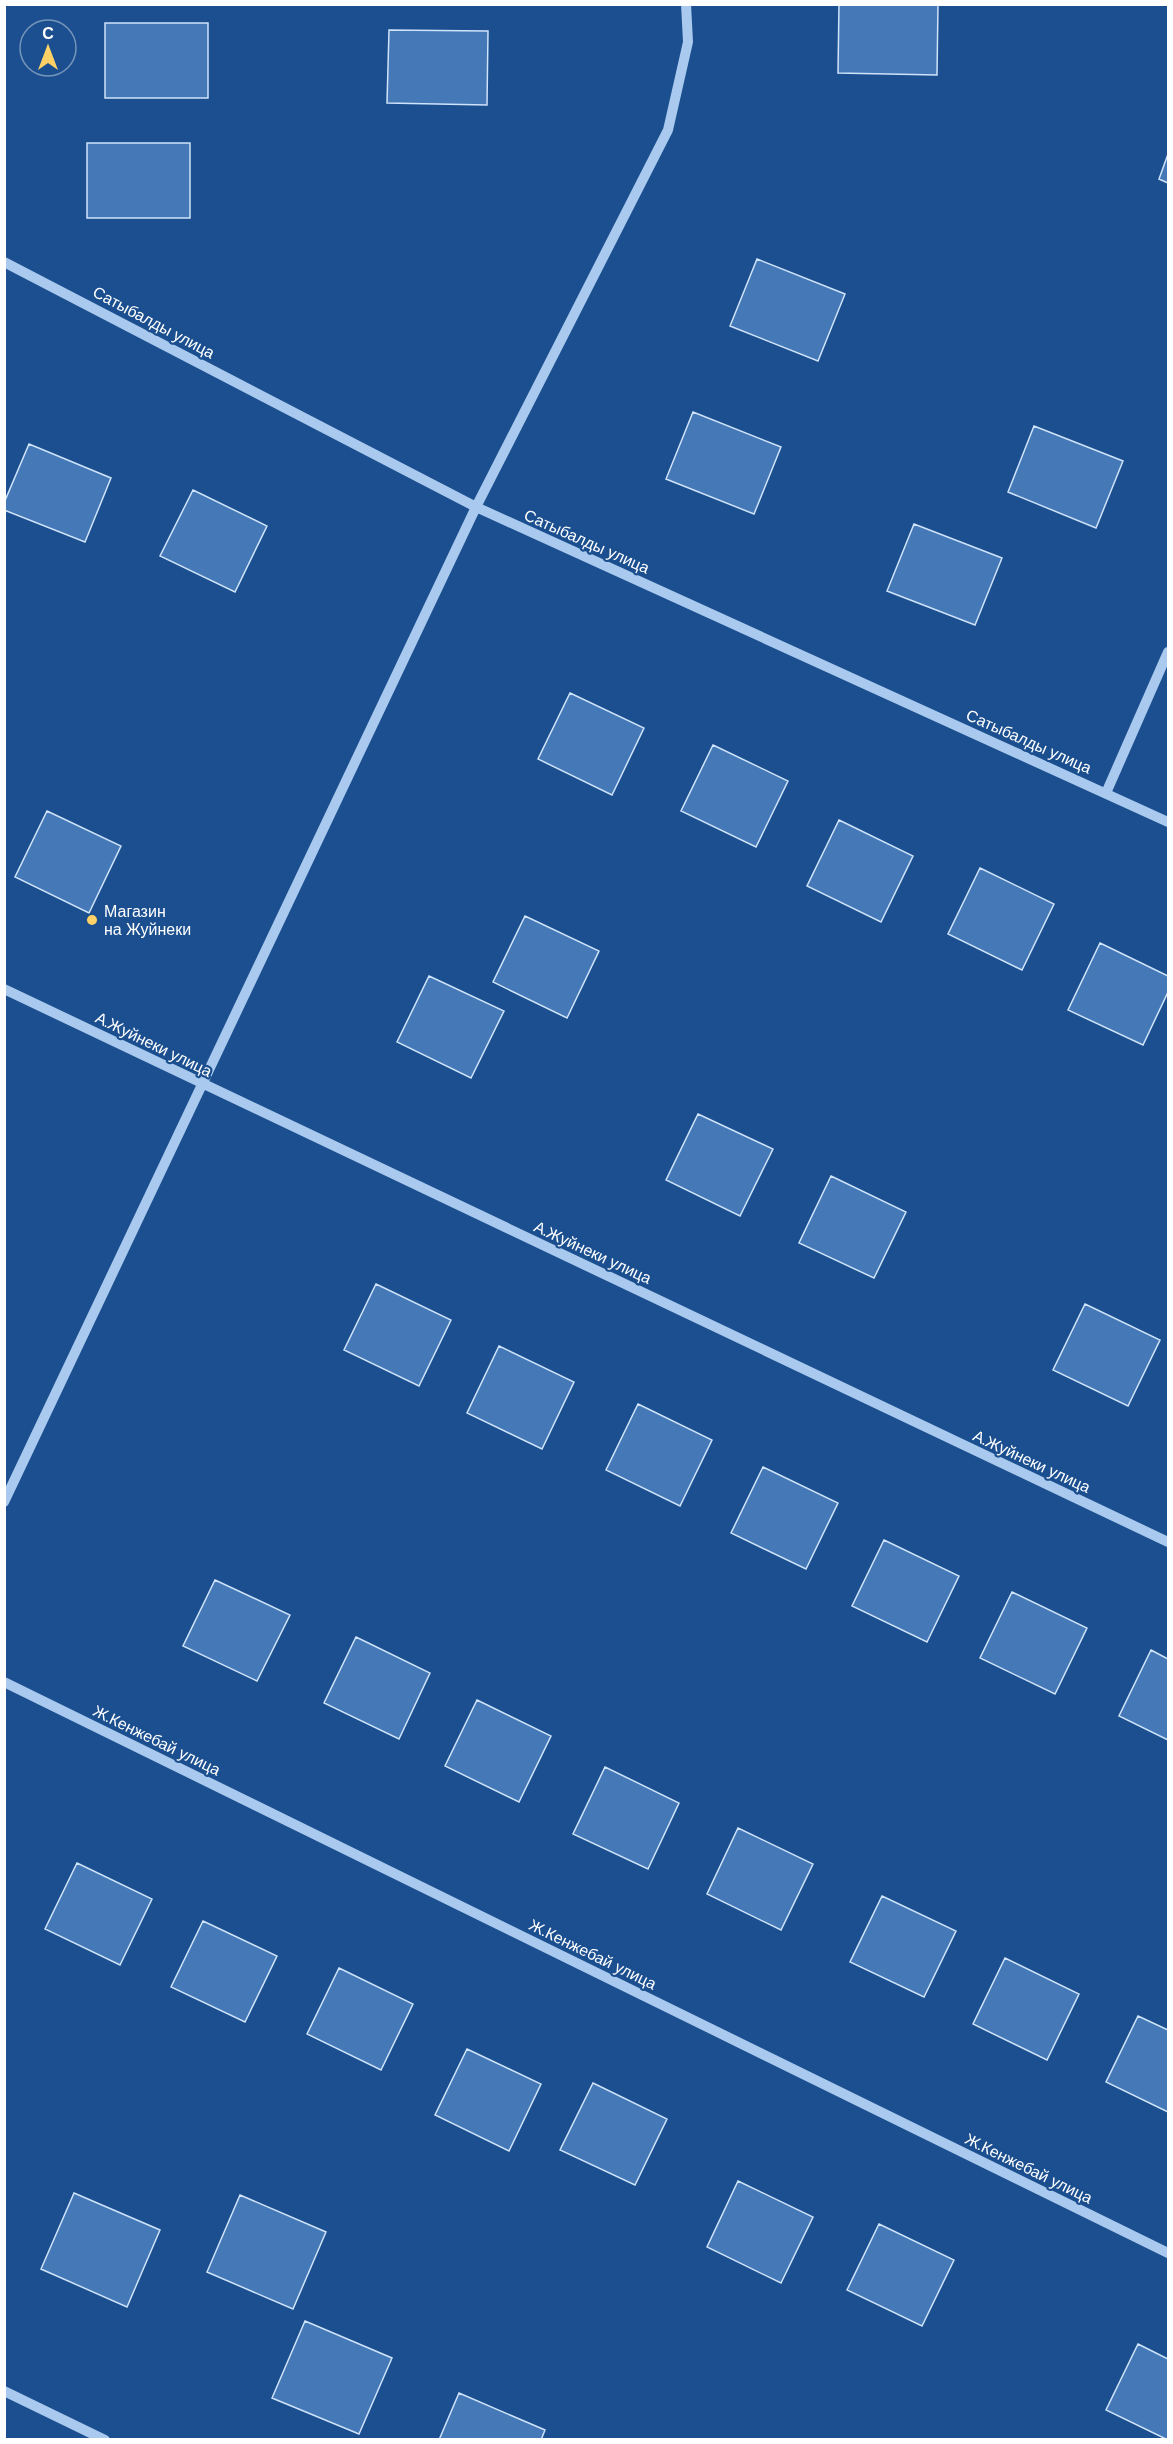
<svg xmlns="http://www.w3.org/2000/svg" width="1173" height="2444" viewBox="0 0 1173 2444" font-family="'DM Sans',sans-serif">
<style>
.building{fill:#4478b7;stroke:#cfe3fa;stroke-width:1.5}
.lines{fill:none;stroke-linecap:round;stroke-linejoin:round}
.minor{stroke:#a9c9ee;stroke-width:10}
.poi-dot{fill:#ffd166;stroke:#1b4f8f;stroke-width:2}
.labels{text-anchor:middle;stroke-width:4.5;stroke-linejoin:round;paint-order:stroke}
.street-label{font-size:16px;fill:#fff;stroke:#1b4f8f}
.poi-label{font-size:16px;fill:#fff;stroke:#1b4f8f;text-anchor:start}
</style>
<rect width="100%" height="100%" fill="#1b4f8f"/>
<path class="building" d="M839 4H938L937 75 838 73Z
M105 23H208V98H105Z
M389 30 488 31 487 105 387 103Z
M87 143H190V218H87Z
M1168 154V183L1159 179Z
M757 259 845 294 818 361 730 326Z
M693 412 781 447 754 514 666 479Z
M1034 426 1123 461 1096 528 1008 492Z
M29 444 111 478 85 542 4 510V503Z
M193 490 267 526 235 592 160 556Z
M914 524 1002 558 975 625 887 591Z
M570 693 644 728 612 795 538 759Z
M713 745 788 781 756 847 681 811Z
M47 811 121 846 89 913 15 877Z
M839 820 913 856 881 922 807 886Z
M980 868 1054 904 1022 970 948 934Z
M525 916 599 951 567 1018 493 982Z
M1100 943 1168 976V992L1143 1045 1068 1010Z
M429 976 504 1011 471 1078 397 1042Z
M698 1114 773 1149 740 1216 666 1180Z
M831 1176 906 1212 874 1278 799 1243Z
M376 1284 451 1320 419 1386 344 1350Z
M1085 1304 1160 1340 1128 1406 1053 1370Z
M499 1346 574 1382 542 1449 467 1413Z
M638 1404 712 1440 680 1506 606 1470Z
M763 1467 838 1503 806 1569 731 1533Z
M884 1540 959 1576 927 1642 852 1606Z
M215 1580 290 1615 257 1681 183 1646Z
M1012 1592 1087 1628 1055 1694 980 1658Z
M356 1637 430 1673 399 1739 324 1703Z
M1151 1650 1168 1659V1740L1119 1716Z
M477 1700 551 1736 519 1802 445 1766Z
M605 1767 679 1803 648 1869 573 1834Z
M738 1828 813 1864 781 1930 707 1894Z
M77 1863 152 1899 120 1965 45 1929Z
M882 1896 956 1931 924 1997 850 1962Z
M203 1921 277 1956 245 2022 171 1987Z
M1005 1958 1079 1994 1047 2060 973 2024Z
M339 1968 413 2004 381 2070 307 2034Z
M1138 2016 1168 2030V2112L1106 2082Z
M467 2049 541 2084 509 2151 435 2115Z
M593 2083 667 2119 635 2185 560 2150Z
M738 2181 813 2217 781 2283 707 2247Z
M74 2193 160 2230 127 2307 41 2269Z
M240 2195 326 2232 293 2309 207 2272Z
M879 2224 954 2260 922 2326 847 2290Z
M305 2321 392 2358 359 2434 272 2398Z
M1138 2344 1168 2359V2440L1106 2410Z
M459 2393 545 2430 541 2440H439Z"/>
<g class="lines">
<path class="minor" d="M4 262 476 507 1168 822
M1106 793 1168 652
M4 989 1168 1542
M4 1502 476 507 668 130 688 42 686 4
M4 1682 1168 2253
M4 2391 105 2440"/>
</g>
<circle class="poi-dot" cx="92" cy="920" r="6"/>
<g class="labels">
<g class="street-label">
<text transform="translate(154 322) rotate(28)" y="6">Сатыбалды улица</text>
<text transform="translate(587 541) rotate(24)" y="6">Сатыбалды улица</text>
<text transform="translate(1029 741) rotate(24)" y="6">Сатыбалды улица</text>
<text transform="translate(154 1044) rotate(26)" y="6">А.Жуйнеки улица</text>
<text transform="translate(593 1252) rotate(25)" y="6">А.Жуйнеки улица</text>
<text transform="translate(1032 1461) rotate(25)" y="6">А.Жуйнеки улица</text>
<text transform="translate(157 1740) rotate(26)" y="6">Ж.Кенжебай улица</text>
<text transform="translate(593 1954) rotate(26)" y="6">Ж.Кенжебай улица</text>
<text transform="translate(1029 2168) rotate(26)" y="6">Ж.Кенжебай улица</text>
</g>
<g class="poi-label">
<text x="104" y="917">Магазин<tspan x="104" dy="18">на Жуйнеки</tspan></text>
</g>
</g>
<rect width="1173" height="2444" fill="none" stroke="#ffffff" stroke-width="12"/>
<g transform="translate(48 48)"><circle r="28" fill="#1b4f8f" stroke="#7695bc" stroke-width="1.5"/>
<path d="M0-4.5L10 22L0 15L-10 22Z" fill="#ffd166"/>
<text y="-9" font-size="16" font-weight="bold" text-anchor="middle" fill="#ffffff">С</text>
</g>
</svg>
